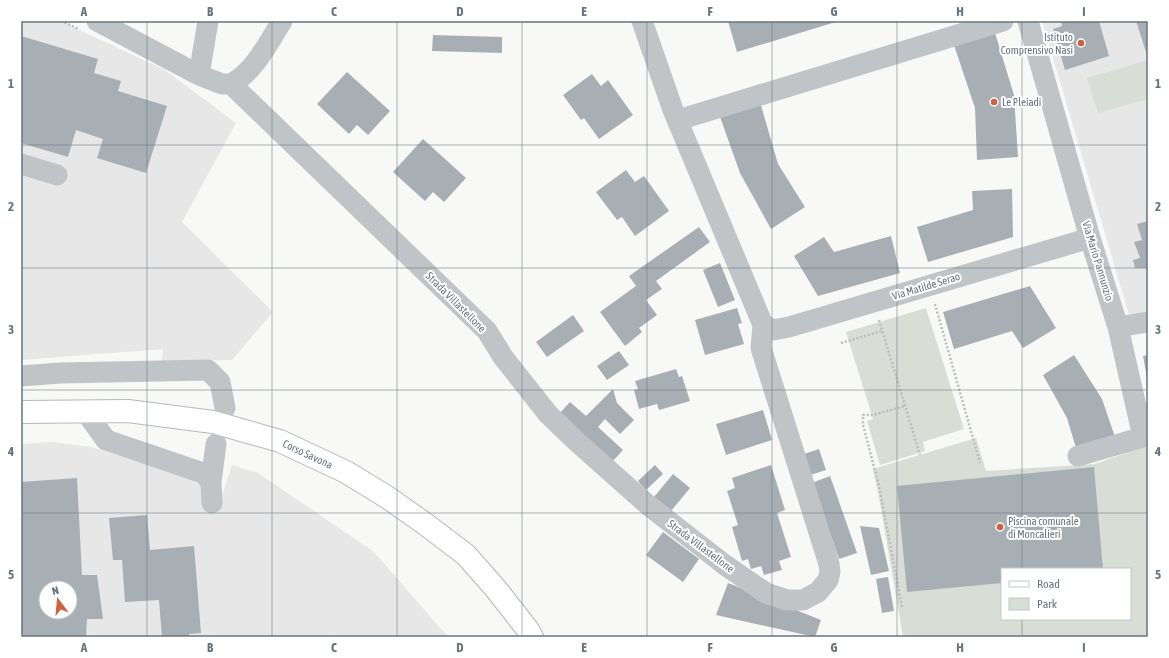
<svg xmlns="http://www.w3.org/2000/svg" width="1169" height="658" viewBox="0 0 1169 658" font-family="'Asap Condensed',sans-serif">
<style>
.built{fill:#e6e7e6;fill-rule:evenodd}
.green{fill:#d8ddd6;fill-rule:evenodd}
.building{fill:#a8afb4;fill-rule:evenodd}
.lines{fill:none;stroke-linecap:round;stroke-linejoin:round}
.major-casing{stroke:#b4b8bb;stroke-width:24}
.path{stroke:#babdbf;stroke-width:2.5;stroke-dasharray:2 2;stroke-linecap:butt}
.minor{stroke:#c0c4c7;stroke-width:21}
.major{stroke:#fff;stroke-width:22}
.grid{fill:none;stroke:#66747e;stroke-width:1;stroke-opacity:0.55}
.poi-dot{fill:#d25f3d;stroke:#fff;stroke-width:1.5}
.labels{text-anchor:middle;stroke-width:4;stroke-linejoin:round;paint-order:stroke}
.poi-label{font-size:11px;fill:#66747e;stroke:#fff;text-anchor:start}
.street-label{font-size:11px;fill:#66747e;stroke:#fff}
.neatline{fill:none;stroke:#66747e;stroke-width:1.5}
.grid-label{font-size:13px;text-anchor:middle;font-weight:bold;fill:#66747e}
</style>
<rect width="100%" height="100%" fill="#f8f8f6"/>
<path class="built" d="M21 21H60L165 70 236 123 182 222 273 312 232 360 162 361 163 349 21 360Z
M1042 21H1148V314L1130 318Z
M53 442 91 447 192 479 220 502 232 465 258 473 374 552 448 637H21V444ZM46 588H70V612H46Z"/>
<path class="green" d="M1148 60V99L1098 113 1087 78Z
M926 308 964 429 923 442 925 451 880 465 867 421 873 419 846 332Z
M976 438 986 471 1095 464 1148 445V637H903L879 497 873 469ZM1002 569H1130V619H1002Z"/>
<path class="building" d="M728 21H839L737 52Z
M1061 21H1099L1109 56 1065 70 1053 29 1062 26Z
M1136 21H1148V55H1147Z
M995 33 1014 95 1018 157 977 160 975 108 954 45Z
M433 35 502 37V53L432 51Z
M21 36 98 59 94 73 121 81 118 91 167 106 146 173 97 158 103 139 76 130 68 157 21 143Z
M347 72 390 111 368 135 357 125 349 134 317 104Z
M592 74 601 86 608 80 633 115 599 139 584 118 581 120 563 95Z
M760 102 778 164 805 207 771 229 740 173 719 114Z
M423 139 466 178 444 202 433 192 425 201 393 172Z
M626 170 635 182 644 176 669 211 635 236 622 217 617 220 596 192Z
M1012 189 1013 237 928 262 917 227 973 210 972 191Z
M1148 221V270L1145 268H1135L1133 260 1140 258 1134 242 1142 240 1137 224Z
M699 227 710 242 656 281 662 289 646 300 657 315 639 328 642 332 625 346 600 312 636 286 629 276Z
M891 236 900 273 818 296 794 256 824 237 834 252Z
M720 263 735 300 718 307 703 270Z
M1030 286 1056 328 1023 348 1012 331 954 349 943 312Z
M737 308 742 323 738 324 744 344 705 355 695 320Z
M573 315 584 331 547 357 536 342Z
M619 351 629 365 607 380 597 366Z
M1074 355 1102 399 1115 437 1076 448 1067 418 1043 375Z
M1148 355V377L1147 378 1143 356Z
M676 369 679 377 682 376 690 401 659 410 657 404 639 409 634 390 638 389 635 381Z
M613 389 617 403 634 420 620 434 605 419 598 427 623 450 611 463 558 415 570 402 586 416Z
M763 410 772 440 726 455 716 424Z
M819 449 826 470 807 476 801 455Z
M655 465 663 474 646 490 638 481Z
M771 465 785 510 777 513 791 557 779 561 782 570 764 575 761 566 751 569 748 559 742 561 732 527 738 525 727 491 735 488 732 478Z
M1094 467 1103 569H1002V583L907 592 897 486Z
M673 474 690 488 671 511 654 497Z
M830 476 857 553 839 559 822 510 809 484Z
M77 478 82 575H97L103 619H87L86 637H21V482ZM46 588H70V612H46Z
M147 515 150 550 194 546 201 633 189 634V637H162L159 600 125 602 122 560H113L109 518Z
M860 526 879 528 889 571 871 575Z
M663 532 699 559 683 582 646 555Z
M888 577 894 611 882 613 876 579Z
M728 583 821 620 815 637 716 615Z"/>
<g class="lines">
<defs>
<g id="major">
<path id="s1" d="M21 412 128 411 213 422 280 441 346 472 387 497 428 526 466 555 496 589 528 630 532 637"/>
</g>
</defs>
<use href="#major" class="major-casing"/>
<path class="path" d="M61 21 79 29
M935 304 980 463
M879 320 920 455
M841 343 882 331
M902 607 879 486 863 425V415H873L905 406"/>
<path class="minor" d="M97 21 199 75 222 84H231
M1028 21 1090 238 1118 327 1143 437 1078 456
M199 75 208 21
M231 84 487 331 503 357 548 414 577 442 648 505 725 565 766 593 787 600H803L818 592 828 580 830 572 829 564 761 348 763 325 673 110 642 21
M231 84C255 71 268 43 282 21
M678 120 1003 21
M21 164 57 175
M763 325 773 330 789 327 1090 238
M1118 327 1148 322
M21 376 60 373 208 370 220 382 225 408
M85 411 106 440 203 473 211 482 212 503
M211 482 216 444"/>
<use href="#major" class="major"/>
</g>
<path class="grid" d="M147 21V637M272 21V637M397 21V637M522 21V637M647 21V637M772 21V637M897 21V637M1022 21V569M21 145H1148M21 268H1148M21 390H1148M21 513H1148M1022 619V637"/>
<g class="poi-dot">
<circle cx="1081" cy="43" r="4"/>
<circle cx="994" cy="102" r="4"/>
<circle cx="1000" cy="527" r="4"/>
</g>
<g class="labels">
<g class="poi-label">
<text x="1073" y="41" text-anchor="end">Istituto<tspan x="1073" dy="13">Comprensivo Nasi</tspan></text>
<text x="1002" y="106">Le Pleiadi</text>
<text x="1008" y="525">Piscina comunale<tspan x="1008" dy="13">di Moncalieri</tspan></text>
</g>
<g class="street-label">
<text transform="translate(1098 261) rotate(73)" y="4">Via Mario Pannunzio</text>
<text transform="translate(926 286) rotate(-17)" y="4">Via Matilde Serao</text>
<text transform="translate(456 302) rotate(45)" y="4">Strada Villastellone</text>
<text dy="4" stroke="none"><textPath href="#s1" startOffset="293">Corso Savona</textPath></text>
<text transform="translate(701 546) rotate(37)" y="4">Strada Villastellone</text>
</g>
</g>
<rect width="1169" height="658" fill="none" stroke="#ffffff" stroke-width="44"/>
<rect x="1001" y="568" width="130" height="52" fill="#ffffff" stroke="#c2c7cb"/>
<rect x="1009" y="581" width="20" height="6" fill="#ffffff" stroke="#c2c7cb"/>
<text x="1037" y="588" font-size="12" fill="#66747e">Road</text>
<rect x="1009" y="598" width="20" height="12" fill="#d8ddd6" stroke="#c2c7cb"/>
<text x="1037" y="608" font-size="12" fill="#66747e">Park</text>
<g transform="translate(58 600) rotate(344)"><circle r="19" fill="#ffffff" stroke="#c2c7cb"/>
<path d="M0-3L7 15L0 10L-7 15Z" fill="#d25f3d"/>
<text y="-6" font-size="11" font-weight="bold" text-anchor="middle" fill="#66747e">N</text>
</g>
<rect x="22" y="22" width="1125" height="614" class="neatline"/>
<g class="grid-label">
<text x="84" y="16">A</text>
<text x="210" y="16">B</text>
<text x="334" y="16">C</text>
<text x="460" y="16">D</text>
<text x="584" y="16">E</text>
<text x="710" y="16">F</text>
<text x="834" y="16">G</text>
<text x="960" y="16">H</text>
<text x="1084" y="16">I</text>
<text x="11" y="88">1</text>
<text x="1158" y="88">1</text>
<text x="11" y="211">2</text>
<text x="1158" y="211">2</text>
<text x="11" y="334">3</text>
<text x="1158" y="334">3</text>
<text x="11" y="456">4</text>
<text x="1158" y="456">4</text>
<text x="11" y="579">5</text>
<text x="1158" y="579">5</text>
<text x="84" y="652">A</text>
<text x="210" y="652">B</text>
<text x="334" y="652">C</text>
<text x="460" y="652">D</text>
<text x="584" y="652">E</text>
<text x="710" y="652">F</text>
<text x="834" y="652">G</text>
<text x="960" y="652">H</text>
<text x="1084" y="652">I</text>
</g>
</svg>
